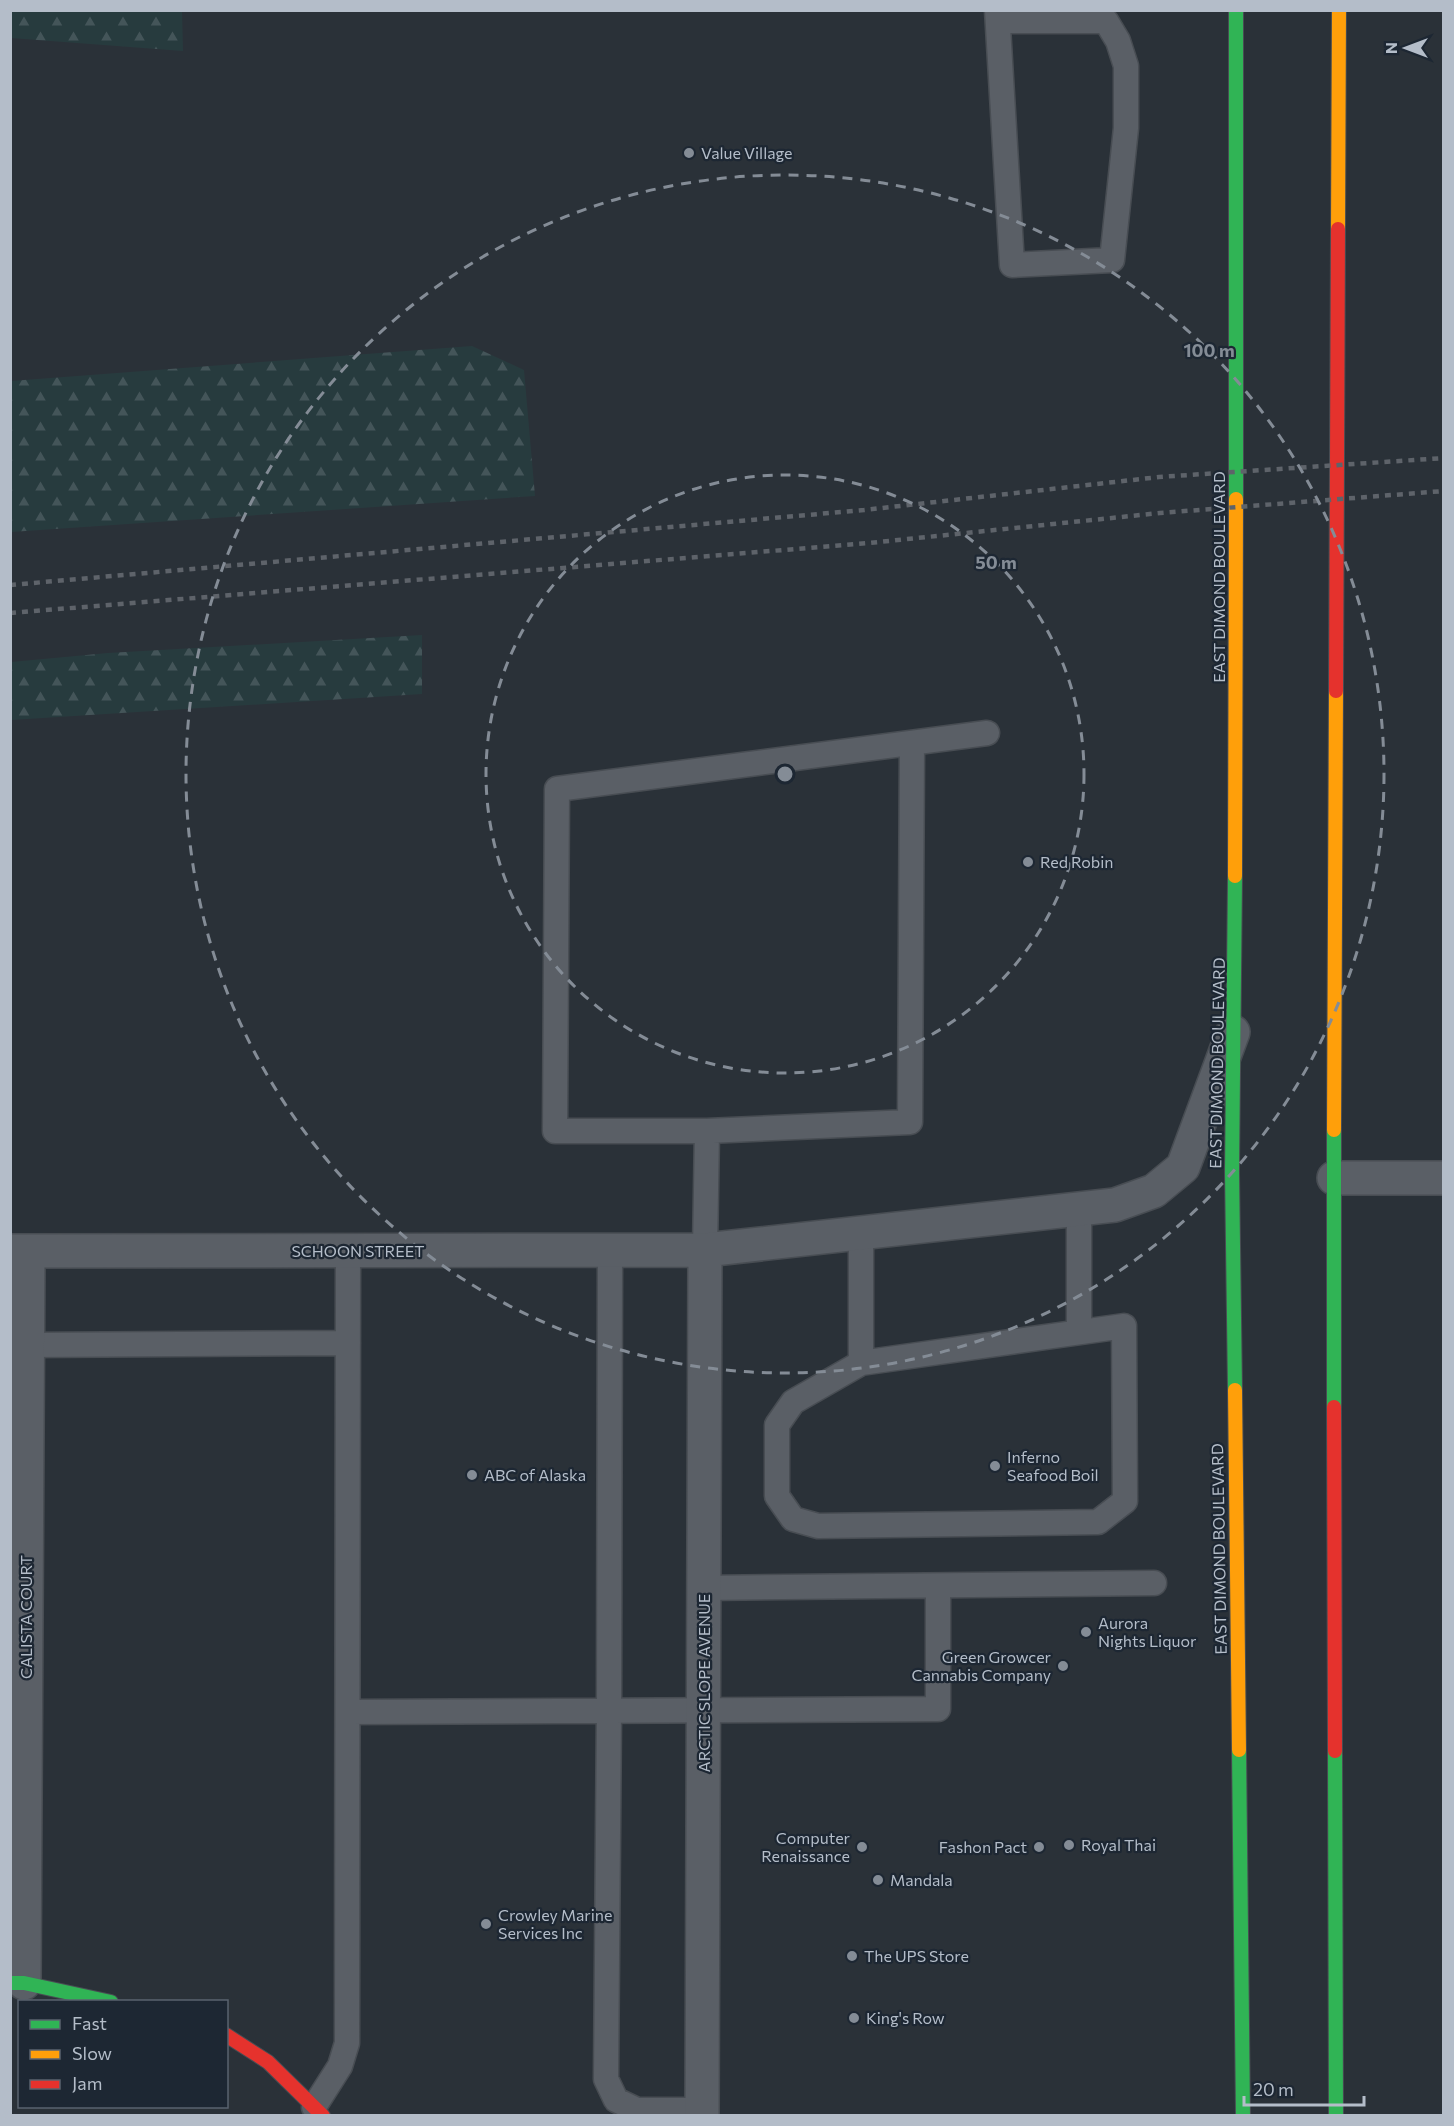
<svg xmlns="http://www.w3.org/2000/svg" width="1454" height="2126" viewBox="0 0 1454 2126" font-family="Commissioner,sans-serif">
<style>
.forest{fill:url(#forest-firs)}
.lines{fill:none;stroke-linecap:round;stroke-linejoin:round}
.lane-casing{stroke:#484d53;stroke-width:27}
.street-casing{stroke:#484d53;stroke-width:36}
.fast-casing{stroke:#484d53;stroke-width:16}
.slow-casing{stroke:#484d53;stroke-width:16}
.jam-casing{stroke:#484d53;stroke-width:16}
.lane{stroke:#5a5f66;stroke-width:24}
.street{stroke:#5a5f66;stroke-width:33}
.fast{stroke:#30b455;stroke-width:14}
.slow{stroke:#ff9f0a;stroke-width:14}
.jam{stroke:#e5322d;stroke-width:14}
.rail{stroke:#5e636a;stroke-width:4.5;stroke-dasharray:6 6;stroke-linecap:butt}
.ring{fill:none;stroke:#848c96;stroke-width:3;stroke-dasharray:10 8}
.poi-dot{fill:#848c96;stroke:#1d2733;stroke-width:2}
.labels{text-anchor:middle;stroke-width:4.5;stroke-linejoin:round;paint-order:stroke}
.poi-label{font-size:16px;fill:#b4bdc9;stroke:#1d2733;text-anchor:start}
.street-label{font-size:16px;fill:#b4bdc9;stroke:#1d2733}
.centre{fill:#848c96;stroke:#1d2733;stroke-width:3}
.ring-label{font-size:18px;text-anchor:middle;font-weight:bold;fill:#848c96;stroke:#1d2733;stroke-width:4.5;stroke-linejoin:round;paint-order:stroke}
</style>
<defs>
<pattern id="forest-firs" width="22" height="20" patternUnits="userSpaceOnUse" patternTransform="scale(1.5)"><rect width="22" height="20" fill="#273b3e"/><path d="M5 1l3.5 6h-7zM16 11l3.5 6h-7z" fill="#445559"/></pattern>
</defs>
<rect width="100%" height="100%" fill="#2a3138"/>
<path class="forest" d="M10 11H182L183 51 11 38Z
M472 346 524 370 535 496 11 532V381Z
M422 635V694L11 720V662L108 653Z"/>
<g class="lines">
<defs>
<path id="lane" d="M997 10 1012 265 1112 260 1126 128V66L1118 41 1106 21H998
M707 1131 910 1122 912 743
M1079 1209V1332
M610 1250 609 1711 606 2079 616 2100 637 2110H702
M705 1250 707 1131H555L557 789 987 733
M1124 1326 1125 1501 1098 1522 818 1526 793 1519 777 1496V1425L793 1402 861 1363Z
M28 1345 348 1343
M861 1363V1233
M704 1588 1154 1583
M348 1712 938 1709V1586
M314 2107 340 2066 347 2043 348 1251"/>
<path id="street" d="M1334 1178H1444
M10 1251 705 1250 1115 1205 1154 1191 1183 1167 1233 1032
M24 1983 28 1252
M702 2116 705 1250"/>
<path id="fast" d="M1236 499V10
M1334 1130V1407
M1235 1390 1232 1172 1235 876
M1239 1750 1243 2116
M1335 1751 1336 2116
M10 1983H24L111 2002"/>
<path id="slow" d="M1338 229 1339 10
M1235 876 1236 499
M1334 1130 1336 691
M1235 1390 1239 1750"/>
<path id="jam" d="M1336 691 1338 229
M1334 1407 1335 1751
M226 2035 268 2062 323 2116"/>
</defs>
<use href="#lane" class="lane-casing"/>
<use href="#street" class="street-casing"/>
<use href="#fast" class="fast-casing"/>
<use href="#slow" class="slow-casing"/>
<use href="#jam" class="jam-casing"/>
<use href="#lane" class="lane"/>
<use href="#street" class="street"/>
<use href="#fast" class="fast"/>
<use href="#slow" class="slow"/>
<use href="#jam" class="jam"/>
<path class="rail" d="M10 585 864 510 1159 477 1444 458
M10 613 869 543 1160 513 1444 491"/>
</g>
<g class="ring">
<circle cx="785" cy="774" r="299"/>
<circle cx="785" cy="774" r="599"/>
</g>
<g class="poi-dot">
<circle cx="689" cy="153" r="6"/>
<circle cx="1028" cy="862" r="6"/>
<circle cx="995" cy="1466" r="6"/>
<circle cx="472" cy="1475" r="6"/>
<circle cx="1086" cy="1632" r="6"/>
<circle cx="1063" cy="1666" r="6"/>
<circle cx="1069" cy="1845" r="6"/>
<circle cx="862" cy="1847" r="6"/>
<circle cx="1039" cy="1847" r="6"/>
<circle cx="878" cy="1880" r="6"/>
<circle cx="486" cy="1924" r="6"/>
<circle cx="852" cy="1956" r="6"/>
<circle cx="854" cy="2018" r="6"/>
</g>
<g class="labels">
<g class="poi-label">
<text x="701" y="159">Value Village</text>
<text x="1040" y="868">Red Robin</text>
<text x="1007" y="1463">Inferno<tspan x="1007" dy="18">Seafood Boil</tspan></text>
<text x="484" y="1481">ABC of Alaska</text>
<text x="1098" y="1629">Aurora<tspan x="1098" dy="18">Nights Liquor</tspan></text>
<text x="1051" y="1663" text-anchor="end">Green Growcer<tspan x="1051" dy="18">Cannabis Company</tspan></text>
<text x="850" y="1844" text-anchor="end">Computer<tspan x="850" dy="18">Renaissance</tspan></text>
<text x="1081" y="1851">Royal Thai</text>
<text x="1027" y="1853" text-anchor="end">Fashon Pact</text>
<text x="890" y="1886">Mandala</text>
<text x="498" y="1921">Crowley Marine<tspan x="498" dy="18">Services Inc</tspan></text>
<text x="864" y="1962">The UPS Store</text>
<text x="866" y="2024">King's Row</text>
</g>
<g class="street-label">
<text transform="translate(1219 577) rotate(-90)" y="6">EAST DIMOND BOULEVARD</text>
<text transform="translate(1217 1063) rotate(-89)" y="6">EAST DIMOND BOULEVARD</text>
<text x="358" y="1257">SCHOON STREET</text>
<text transform="translate(1219 1549) rotate(-91)" y="6">EAST DIMOND BOULEVARD</text>
<text transform="translate(26 1617) rotate(-90)" y="6">CALISTA COURT</text>
<text transform="translate(704 1683) rotate(-90)" y="6">ARCTIC SLOPE AVENUE</text>
</g>
</g>
<circle cx="785" cy="774" r="9" class="centre"/>
<g class="ring-label">
<text x="1209" y="357">100 m</text>
<text x="996" y="569">50 m</text>
</g>
<rect width="1454" height="2126" fill="none" stroke="#b4bdc9" stroke-width="24"/>
<rect x="18" y="2000" width="210" height="108" fill="#1d2733" stroke="#59636f" stroke-width="1.5"/>
<rect x="30" y="2020" width="30" height="9" fill="#30b455" stroke="#59636f" stroke-width="1.5"/>
<text x="72" y="2030" font-size="18" fill="#b4bdc9">Fast</text>
<rect x="30" y="2050" width="30" height="9" fill="#ff9f0a" stroke="#59636f" stroke-width="1.5"/>
<text x="72" y="2060" font-size="18" fill="#b4bdc9">Slow</text>
<rect x="30" y="2080" width="30" height="9" fill="#e5322d" stroke="#59636f" stroke-width="1.5"/>
<text x="72" y="2090" font-size="18" fill="#b4bdc9">Jam</text>
<g transform="translate(1406 48) rotate(270)" stroke="#1d2733" stroke-width="4.5" paint-order="stroke">
<path d="M0-4.5L10 22L0 15L-10 22Z" fill="#b4bdc9"/>
<text y="-9" font-size="16" font-weight="bold" text-anchor="middle" fill="#b4bdc9">N</text>
</g>
<path d="M1244 2096v9h120v-9" fill="none" stroke="#b4bdc9" stroke-width="3"/>
<text x="1253" y="2096" font-size="18" fill="#b4bdc9" stroke="#1d2733" stroke-width="4.5" paint-order="stroke">20 m</text>
</svg>
